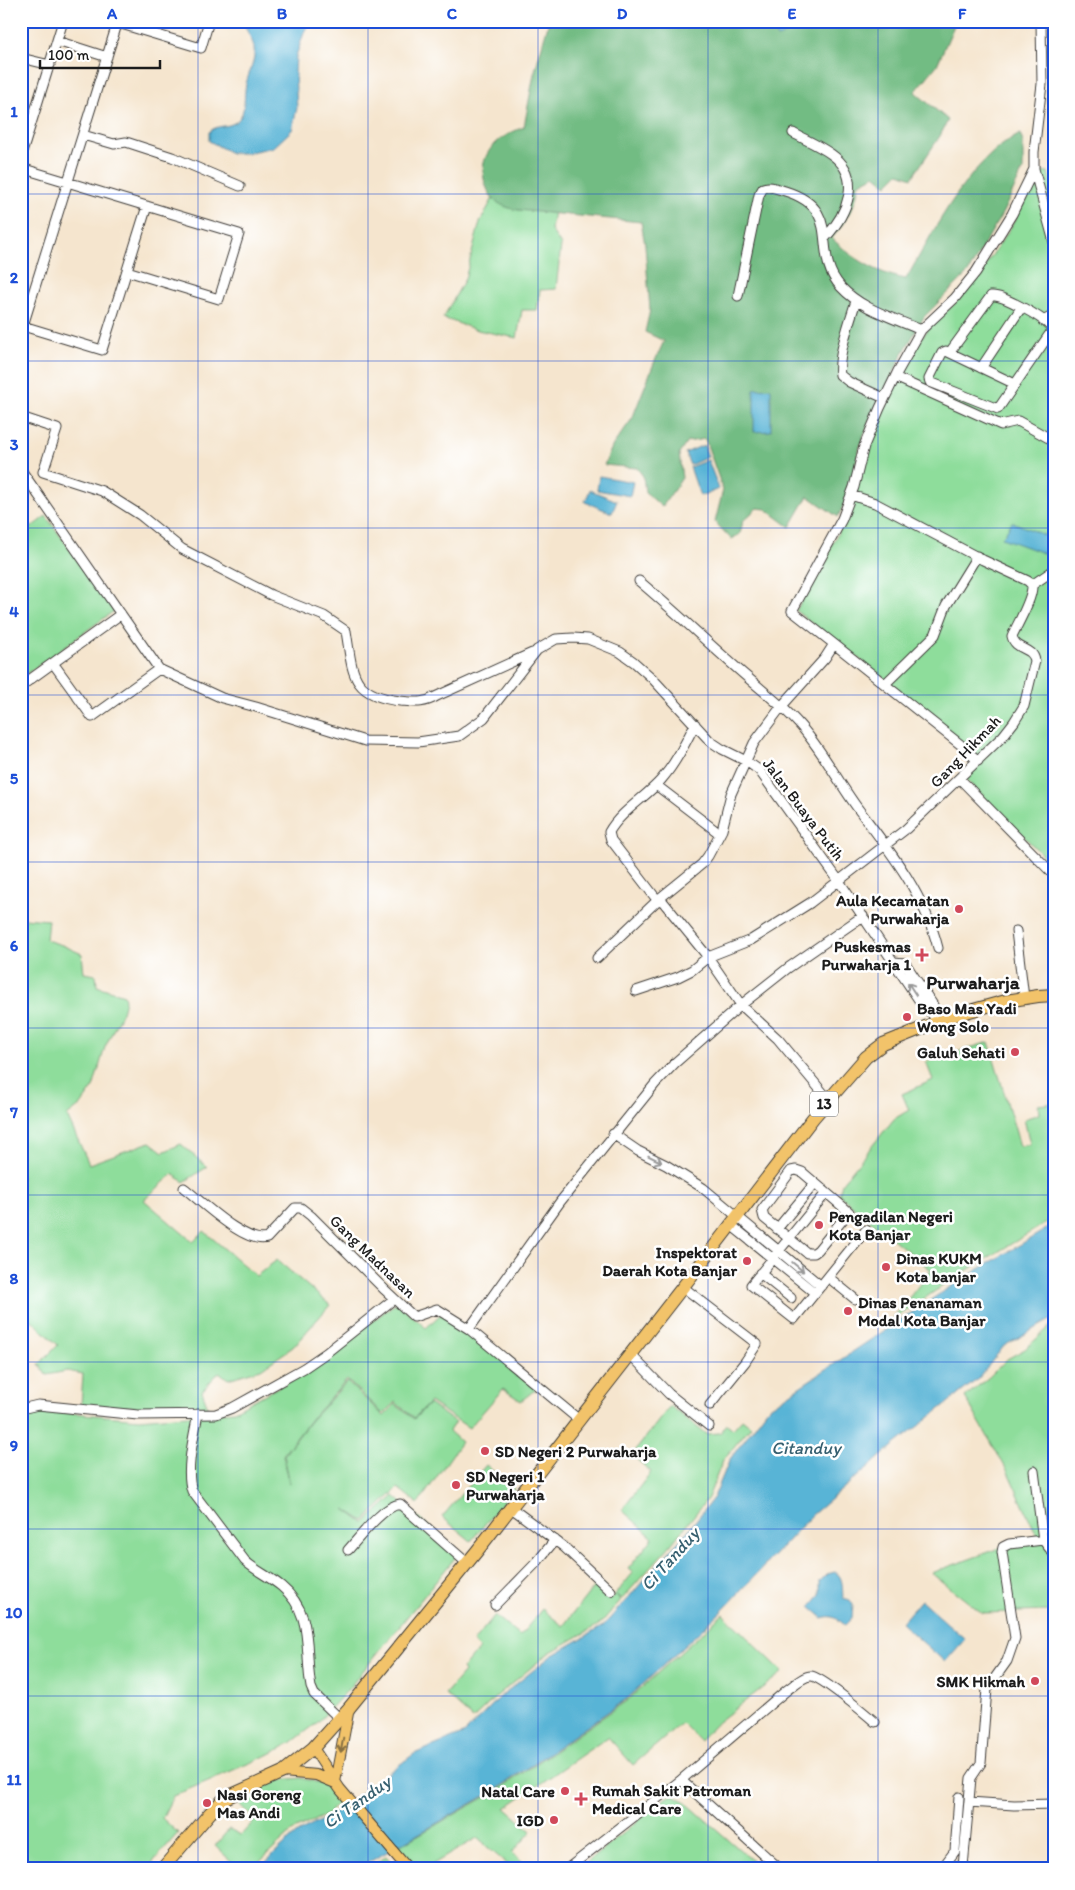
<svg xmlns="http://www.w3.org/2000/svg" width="1075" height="1890" viewBox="0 0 1075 1890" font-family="Itim,sans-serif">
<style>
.green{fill:#8edd9b;stroke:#557c5c}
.forest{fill:#72bc83;stroke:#476c50}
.water{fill:#58b4d6;stroke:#3a6879}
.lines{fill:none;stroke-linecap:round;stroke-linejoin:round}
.minor-casing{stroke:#3d3a37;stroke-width:11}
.major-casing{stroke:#3d3a37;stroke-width:12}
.highway-casing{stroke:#3d3a37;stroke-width:14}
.minor{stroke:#fff;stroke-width:9}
.major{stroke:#f2c36a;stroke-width:10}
.highway{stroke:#f2c36a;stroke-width:12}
.oneway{stroke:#999}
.oneway2{stroke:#877043}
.grid{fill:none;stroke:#1d4ed8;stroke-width:1;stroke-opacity:0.55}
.poi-dot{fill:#d1495b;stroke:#fff;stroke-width:2}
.labels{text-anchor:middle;stroke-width:5;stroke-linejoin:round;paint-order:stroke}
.shield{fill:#fff;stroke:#606060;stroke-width:1}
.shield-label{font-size:15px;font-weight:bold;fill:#1c1c1c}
.street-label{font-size:16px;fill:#1c1c1c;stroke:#fff}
.poi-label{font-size:16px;font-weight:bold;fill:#1c1c1c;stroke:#fff;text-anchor:start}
.water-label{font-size:18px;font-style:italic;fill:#376070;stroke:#fff}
.quarter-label{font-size:19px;font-weight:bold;fill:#1c1c1c;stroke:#fff}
.neatline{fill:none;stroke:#1d4ed8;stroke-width:2}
.grid-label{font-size:16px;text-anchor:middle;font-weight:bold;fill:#1d4ed8}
</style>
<rect width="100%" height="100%" fill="#fff"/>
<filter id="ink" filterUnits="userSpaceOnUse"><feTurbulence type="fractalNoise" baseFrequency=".02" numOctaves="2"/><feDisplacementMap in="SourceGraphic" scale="10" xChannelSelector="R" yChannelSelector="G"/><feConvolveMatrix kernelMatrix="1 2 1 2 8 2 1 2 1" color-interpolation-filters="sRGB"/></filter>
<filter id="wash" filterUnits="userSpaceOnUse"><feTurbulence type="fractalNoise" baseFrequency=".0096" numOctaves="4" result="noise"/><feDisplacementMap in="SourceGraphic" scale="20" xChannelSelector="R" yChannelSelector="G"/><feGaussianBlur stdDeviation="1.12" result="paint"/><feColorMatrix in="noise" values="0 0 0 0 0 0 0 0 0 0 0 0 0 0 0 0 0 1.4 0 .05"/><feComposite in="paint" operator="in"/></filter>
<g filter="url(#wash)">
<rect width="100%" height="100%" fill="#f5e5ce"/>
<path class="green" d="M1040 171 1048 172 1054 198V866L965 779 982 762C926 706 859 660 796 611L845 520 870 440 881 413 916 346 928 329 956 302 979 275 1011 227Z
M493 198 554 211 551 230 561 245 556 289 540 290 537 310H522L517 338 477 330 443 318 465 279 480 222Z
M46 516 114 611 21 678V535Z
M24 918 48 920 46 940 62 945 82 954 84 973 96 975 97 986 124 995 125 1000 122 1012 105 1047 93 1088 81 1105 67 1116 89 1164 150 1142 163 1152 181 1144 207 1167 184 1182 173 1174 144 1200 193 1242 204 1231 256 1276 277 1260 330 1305 293 1347 261 1369 228 1379 219 1372 202 1391 208 1408 81 1406 83 1374 67 1371 47 1375 39 1364 58 1345 21 1310V919Z
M989 1042 1020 1146 1030 1144 1024 1119 1039 1114 1038 1105 1054 1103V1216L1046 1223 956 1277 894 1319 893 1318 931 1270 839 1195 842 1183 894 1119 909 1110 902 1094 933 1080 926 1062Z
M397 1302 426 1328 445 1310 536 1389 521 1401 503 1389 469 1428 430 1402 414 1418 395 1402 383 1414 347 1380 311 1419 283 1455 290 1484 284 1455 311 1420 347 1382 384 1416 395 1404 414 1419 429 1404 455 1422 449 1431 461 1442 418 1504 398 1488 364 1521 345 1509 364 1523 394 1496 459 1553 345 1693 317 1723 291 1743 266 1756 173 1796 162 1818 178 1833 147 1869H21V1393L28 1412 38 1410 139 1419 234 1411 306 1372 328 1356Z
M1054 1323V1601L1050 1604 1051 1611 982 1613 931 1573 1000 1548 1040 1542 1008 1472 965 1397 989 1377 1007 1359 1025 1349Z
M670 1406 706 1434 720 1433 727 1424 733 1429 742 1419 751 1426 723 1460 708 1498 669 1547 622 1599 616 1595 621 1600 600 1624 549 1653 499 1694 473 1719 445 1694 464 1672 462 1669 479 1649 473 1642 495 1615 520 1636 542 1609 563 1626 596 1584 612 1598 633 1573 628 1569 653 1538 622 1510 651 1472 632 1455Z
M486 1465 514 1489 471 1541 442 1517Z
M723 1614 783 1672 718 1722 700 1741 682 1723 633 1765 608 1737 505 1808 532 1831 512 1853 530 1869H513L477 1838 428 1867 430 1869H416L397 1847 498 1790 629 1699Z
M301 1778 328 1785 339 1801 328 1814 294 1830 252 1869H224L231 1861 215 1846 229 1829 241 1835 255 1820 236 1801 277 1780Z
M674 1795 683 1800 762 1869H579L667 1797Z
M386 1856 397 1869H367Z"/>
<path class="forest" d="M549 21H956L937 65 915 92 948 120 940 136 912 178 899 173 887 185 875 175 858 184C858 205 844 223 832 238 850 257 880 275 906 279 931 236 954 189 991 154 999 146 1010 140 1020 134L1023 142V170L1003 212 968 273 924 317 902 355 862 439 848 495 838 517 808 496 790 527 766 509 757 508 743 521 740 534 731 539 715 522 723 490 705 439 687 442 679 454 682 478 662 507 645 492 643 476 637 468 604 465 613 445 632 419 654 363 664 341 645 332 650 310 645 245 641 222 518 210C502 207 492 202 486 186 475 155 497 137 524 127L534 74Z"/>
<path class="water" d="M244 21H314L305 30 296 56 295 73 297 108 292 130 274 147 246 153H231L209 141V132C219 123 227 129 237 121 247 112 243 96 246 84 249 71 256 61 254 47 252 38 245 30 244 21Z
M767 21H805L777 38Z
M771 388V431L754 432V389Z
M704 445 708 457 690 465 685 453Z
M708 460 719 489 700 496 690 467Z
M599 476 633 482 630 496 597 490Z
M590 490 617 501 612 513 585 502Z
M1012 522 1054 539V557L1002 538Z
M1054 1223V1317L1052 1319 1004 1346 978 1379 893 1446 812 1515 724 1609 628 1698 497 1789 357 1869H258L297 1833 330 1816 414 1754 465 1733 501 1696 551 1656 603 1626 687 1532 714 1497 730 1459 768 1408 959 1281 1048 1228Z
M835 1572C844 1577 842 1588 843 1598L850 1600 853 1605 852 1618 845 1625C837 1619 833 1614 823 1618L810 1607 820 1595V1581L827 1574Z
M921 1600 965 1639 945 1662 901 1623Z"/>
</g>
<g filter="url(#ink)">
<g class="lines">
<defs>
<path id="minor" d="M1041 21 1042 84 1034 152V169L1054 242
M118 23 201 48 209 21
M57 41 107 57
M21 58 50 65
M793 133C806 140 820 146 831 154 864 177 847 214 825 238
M83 135 114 144 126 142 172 157 240 186
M21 156 63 21
M21 168 239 234 219 299 127 271
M738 296 759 195 763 188C769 185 778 189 785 191 846 210 809 252 841 287 861 309 894 318 921 330
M856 301C850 320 837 357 840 375L849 382 884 398
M1043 321 1054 315
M23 326 102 350 147 206
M21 332 118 21
M950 352 991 296C1002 294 1041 317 1049 325 1052 328 1051 328 1051 332L998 409 930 382 929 379 942 353 946 351 1015 384
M981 368 1021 308
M895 377 1001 425 1018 421 1054 441
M21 417 57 429 43 472 102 491 140 515 182 549 271 595 324 616 346 631C353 673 350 695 400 701 414 702 424 704 437 696L532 653
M21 470 159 669 222 698 256 707 365 741 418 742 459 736 484 718 537 650 556 639 573 638 588 639 620 652 634 662 652 678 710 741 722 749 746 761 759 770 839 881 925 1009 932 1013
M851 495 875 503 983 560 1028 581 1032 585
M639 581C676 612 711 646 747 677 764 692 783 706 798 723 822 749 838 782 859 810 891 852 925 896 938 948
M1032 585 1054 570
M834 644 961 745 978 761
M53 663 92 717 159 669
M885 684 935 635 946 606 977 556
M21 686 121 614
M960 779 1054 875
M656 785 720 834
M660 898 708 957 741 1005 778 1039 828 1099
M658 901 611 840 609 832C621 811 645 798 661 780 675 764 685 744 695 724
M1016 931 1024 998
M597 958 660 898 702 864 708 856 722 830 731 794 754 743 781 707 825 658 834 644 792 611 842 519 854 487 864 446 880 408 898 371 921 330 955 298 976 272 1012 214 1034 169
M894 962 905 963 933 1005 932 1013 934 1017
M636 991 678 977 692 970 708 957 751 940 810 903 906 829 1003 736 1014 722 1024 706 1035 661C1033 646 1015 651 1012 636 1018 623 1033 598 1032 585
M613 1134 638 1151 666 1165 703 1188 821 1286
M796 1170 802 1172 849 1212 818 1250 814 1253H807L764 1218 762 1210 791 1171Z
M184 1188C201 1201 246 1245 267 1238L295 1208H301L311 1216 385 1290 414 1317 437 1309 469 1329 578 1419
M826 1193 751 1285 794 1319 866 1230
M731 1225 815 1293
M777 1229 815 1183
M760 1273 791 1298
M828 1277 855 1299
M683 1287 757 1344 745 1362 710 1405
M469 1329 560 1202 655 1084 676 1062 741 1005 788 968 863 916
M630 1354 669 1394 709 1426
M21 1409 38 1405 138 1415 216 1414 232 1408 304 1368 326 1353 394 1299
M198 1414C194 1435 185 1471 192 1491L245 1561C256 1571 270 1577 281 1586 315 1614 304 1650 311 1687L314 1694 340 1719
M1034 1471 1043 1540 1054 1554
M510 1507 564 1547 611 1591
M348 1550C359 1538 383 1506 400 1504L467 1563
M495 1605 537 1562 555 1540
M681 1780 780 1869
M969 1802 1014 1805 1054 1804
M944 1865 963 1867 971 1778 981 1763 987 1689 1007 1661 1015 1638 1002 1552 1003 1547 1009 1544 1043 1540
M943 1867 955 1851 959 1797
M567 1869 681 1780 787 1690C793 1686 803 1676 811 1676 820 1676 866 1714 875 1722"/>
<path id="major" d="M313 1748 340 1789 408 1869
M283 1772 316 1775 335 1783
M335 1782 349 1708"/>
<path id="highway" d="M162 1869 210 1813 225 1798 283 1772 313 1748 349 1708 477 1551 703 1261 813 1118 866 1057 883 1044 955 1015 1006 1001 1038 996 1054 995"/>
</defs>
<use href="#minor" class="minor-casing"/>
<use href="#major" class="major-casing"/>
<use href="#highway" class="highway-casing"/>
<use href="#minor" class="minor"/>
<use href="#major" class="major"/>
<use href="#highway" class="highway"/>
</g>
<defs><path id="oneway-shaft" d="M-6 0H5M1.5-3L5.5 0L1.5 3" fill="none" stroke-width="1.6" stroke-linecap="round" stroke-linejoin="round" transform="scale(1.25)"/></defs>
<g class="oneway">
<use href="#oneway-shaft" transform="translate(912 989) rotate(-123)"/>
<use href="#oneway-shaft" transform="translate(655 1159) rotate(26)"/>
<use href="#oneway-shaft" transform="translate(798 1267) rotate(40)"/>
</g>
<use class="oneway2" href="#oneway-shaft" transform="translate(342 1745) rotate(100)"/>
</g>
<path class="grid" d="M198 21V1869M368 21V1869M538 21V1869M708 21V1869M878 21V1869M21 194H1054M21 361H1054M21 528H1054M21 695H1054M21 862H1054M21 1028H1054M21 1195H1054M21 1362H1054M21 1529H1054M21 1696H1054"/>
<g class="poi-dot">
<circle cx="959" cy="909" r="5"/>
<path d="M919.5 947.5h5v5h5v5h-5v5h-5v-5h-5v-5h5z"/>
<circle cx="907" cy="1017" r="5"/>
<circle cx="1015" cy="1052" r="5"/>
<circle cx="819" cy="1225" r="5"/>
<circle cx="747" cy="1261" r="5"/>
<circle cx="886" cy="1267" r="5"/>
<circle cx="848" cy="1311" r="5"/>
<circle cx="485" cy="1451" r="5"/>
<circle cx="456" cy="1485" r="5"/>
<circle cx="1035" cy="1681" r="5"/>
<circle cx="565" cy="1791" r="5"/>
<path d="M578.5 1791.5h5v5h5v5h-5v5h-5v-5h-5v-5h5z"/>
<circle cx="207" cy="1803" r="5"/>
<circle cx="554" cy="1820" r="5"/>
</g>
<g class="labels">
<rect class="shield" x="810" y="1091.5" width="28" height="25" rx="4"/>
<g class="shield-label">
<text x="824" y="1109">13</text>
</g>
<g class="street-label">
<text transform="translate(965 751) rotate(-46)" y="6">Gang Hikmah</text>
<text transform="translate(804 809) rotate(53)" y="6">Jalan Buaya Putih</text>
<text transform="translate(373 1256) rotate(44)" y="6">Gang Madnasan</text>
</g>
<g class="poi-label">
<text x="949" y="906" text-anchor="end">Aula Kecamatan<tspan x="949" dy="18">Purwaharja</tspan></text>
<text x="911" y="952" text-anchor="end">Puskesmas<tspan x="911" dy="18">Purwaharja 1</tspan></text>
<text x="917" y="1014">Baso Mas Yadi<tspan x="917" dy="18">Wong Solo</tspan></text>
<text x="1005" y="1058" text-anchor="end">Galuh Sehati</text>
<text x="829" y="1222">Pengadilan Negeri<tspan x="829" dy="18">Kota Banjar</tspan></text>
<text x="737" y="1258" text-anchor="end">Inspektorat<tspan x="737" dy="18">Daerah Kota Banjar</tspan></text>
<text x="896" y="1264">Dinas KUKM<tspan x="896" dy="18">Kota banjar</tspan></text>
<text x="858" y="1308">Dinas Penanaman<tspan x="858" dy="18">Modal Kota Banjar</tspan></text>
<text x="495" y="1457">SD Negeri 2 Purwaharja</text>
<text x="466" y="1482">SD Negeri 1<tspan x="466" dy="18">Purwaharja</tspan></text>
<text x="1025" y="1687" text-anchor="end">SMK Hikmah</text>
<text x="592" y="1796">Rumah Sakit Patroman<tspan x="592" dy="18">Medical Care</tspan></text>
<text x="555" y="1797" text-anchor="end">Natal Care</text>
<text x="217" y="1800">Nasi Goreng<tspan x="217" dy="18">Mas Andi</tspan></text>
<text x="544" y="1826" text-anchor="end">IGD</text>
</g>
<g class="water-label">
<text x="806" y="1454">Citanduy</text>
<text transform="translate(670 1559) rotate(-48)" y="6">Ci Tanduy</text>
<text transform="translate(357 1802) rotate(-35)" y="6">Ci Tanduy</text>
</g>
<g class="quarter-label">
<text x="973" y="989">Purwaharja</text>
</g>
</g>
<rect width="1075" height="1890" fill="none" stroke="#fff" stroke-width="55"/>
<path d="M40 60v8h120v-8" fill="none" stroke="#1c1c1c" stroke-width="2.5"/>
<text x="48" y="60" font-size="15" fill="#1c1c1c" stroke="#ffffff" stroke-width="4" paint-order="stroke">100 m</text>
<rect x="28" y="28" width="1020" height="1834" class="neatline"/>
<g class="grid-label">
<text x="112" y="19">A</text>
<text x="282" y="19">B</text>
<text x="452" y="19">C</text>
<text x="622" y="19">D</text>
<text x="792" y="19">E</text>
<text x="962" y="19">F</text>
<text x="14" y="117">1</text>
<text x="14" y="283">2</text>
<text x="14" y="450">3</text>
<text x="14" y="617">4</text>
<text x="14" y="784">5</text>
<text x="14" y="951">6</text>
<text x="14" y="1118">7</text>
<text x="14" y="1284">8</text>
<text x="14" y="1451">9</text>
<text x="14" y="1618">10</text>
<text x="14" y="1785">11</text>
</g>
</svg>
